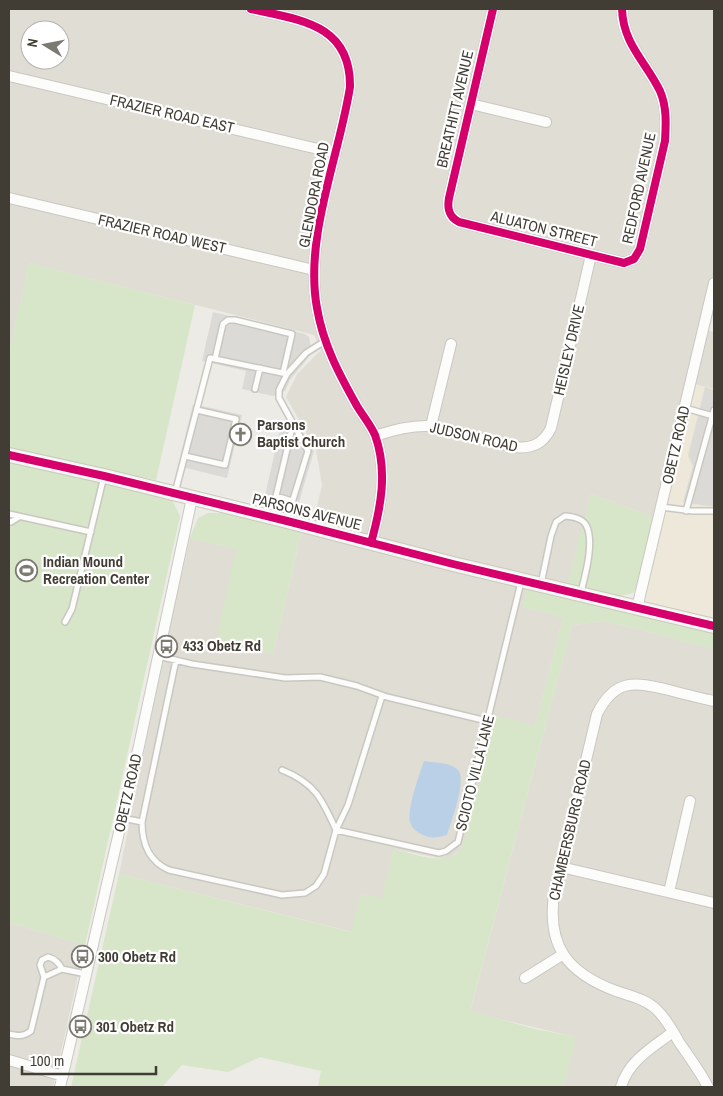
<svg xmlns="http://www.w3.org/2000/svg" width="723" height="1096" viewBox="0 0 723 1096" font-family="'Archivo Narrow',sans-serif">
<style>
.residential{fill:#e0ddd4;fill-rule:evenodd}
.commercial{fill:#eee8da}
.green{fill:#d7e5c8}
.parking{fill:#dbdad6}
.water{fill:#bad0e7}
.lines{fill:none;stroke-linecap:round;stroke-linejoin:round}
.lane-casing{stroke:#c9c7c2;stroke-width:8}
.street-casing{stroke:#c9c7c2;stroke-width:12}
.secondary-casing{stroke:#cac8be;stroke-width:16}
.lane{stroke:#fcfcfb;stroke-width:5}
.street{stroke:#fcfcfb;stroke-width:10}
.secondary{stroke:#f4f3ed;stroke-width:14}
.cycleway-casing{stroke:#fff;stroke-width:11}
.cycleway{stroke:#d6006c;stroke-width:8}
.labels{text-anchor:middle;stroke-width:4.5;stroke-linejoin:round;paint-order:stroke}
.street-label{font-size:15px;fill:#413d34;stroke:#fff}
.poi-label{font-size:15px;font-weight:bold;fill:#413d34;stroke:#fff;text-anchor:start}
</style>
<rect width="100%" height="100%" fill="#ecebe6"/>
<path class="residential" d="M9 9H714V299L707 330 714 332V389L694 384 662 520 591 494 565 595 522 607 563 617 535 725 459 851 448 858H438L394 849 382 899 361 894 352 932 119 874 169 629 190 538 237 549 217 640 273 654 305 518 314 520 322 485 316 450 286 397 297 374 321 350 314 335 29 263 9 353ZM30 30H60V60H30Z
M606 621 714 649V1087H564L575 1037 470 1012 572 625Z
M10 923 85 945 53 1087H9Z"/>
<path class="commercial" d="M694 384 714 389V620L651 605 646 600 645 595Z"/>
<path class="green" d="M29 263 195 305 156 480 9 449V353Z
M9 460 171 498 180 516 85 945 10 923 9 926Z
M591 494 654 517 639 580 633 593C611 601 589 591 567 585Z
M208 513H231L302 530 273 654 216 640 236 549 190 538 198 518Z
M532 587 714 631V649L606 621 572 625 470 1011 535 1029 576 1037 564 1087H318L321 1071 260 1057 228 1072 182 1065 162 1087H71L119 874 351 932 361 894 382 898 394 849C413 853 443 867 459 851 461 849 463 844 464 841L497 716 535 725 563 617 522 607 524 597Z"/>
<path class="parking" d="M213 312 305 334 309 337 312 353 290 380 285 391 273 396 242 389 246 371 202 361Z
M705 387 714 390V506H707L683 502 693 466 688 456Z
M193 404 242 415 227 478 178 466Z
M295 419 314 451 297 509 264 500 281 425Z"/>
<path class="water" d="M424 761C433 763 451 762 458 770 467 779 451 823 447 835 437 838 430 839 421 834 416 831 412 828 410 822 407 809 419 775 424 761Z"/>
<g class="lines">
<defs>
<path id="lane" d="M215 359 223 324 228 320H235L292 334 283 373
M287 374 306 353 325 341
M255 389 260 368
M685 408 713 416
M185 456 225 465 236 419 197 410
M175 493 210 358 287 374 279 390V398L308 451 287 519
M292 501 276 496 293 424
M661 507 693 511H714
M686 511 714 410
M9 514 91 532
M9 521 11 522 19 517
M541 584 551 536 556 522 565 516C573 517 582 518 586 525 595 541 585 576 581 592
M65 622 72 609 104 476
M158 656 192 664 285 678 320 677 357 686 387 697 487 721
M176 660 142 822C142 843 148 861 169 870L282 895 305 893 316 886 324 874 336 830 348 805 382 696
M282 770C315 783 322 799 336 830
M122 818 142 822
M336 830 439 853 446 851 458 842 521 582
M44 977 62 969 86 974
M9 1034C18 1036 23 1037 31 1031L44 977 40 965 42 960 48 957C55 959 59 962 62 969"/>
<path id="street" d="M251 9C300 20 351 24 350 87 339 157 304 237 317 308 323 344 339 374 357 406 363 416 370 424 375 435 388 471 381 507 371 543
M493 9 449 198C447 209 449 217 459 222L624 263 634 259 640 249 665 141C666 124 667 107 660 91 646 62 623 44 622 9
M9 76 335 153
M471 104 546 122
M9 198 314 270
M431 426 451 344
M375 436C394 430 411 425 431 426L514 447C532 449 543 444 551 428L591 255
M637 608 714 283
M561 867 714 903
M669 892 690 801
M525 978 562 955
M9 1060 63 1076
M60 1087 139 746 192 498
M621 1087C628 1061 653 1047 673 1032
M708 1087C700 1071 689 1057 679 1042 673 1031 666 1019 657 1010 646 999 630 996 616 991 568 973 547 947 554 895L597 714C615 678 634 682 669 690 684 694 699 698 714 701"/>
<path id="secondary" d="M9 455 104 476 287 521 453 564 714 626"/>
</defs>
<use href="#lane" class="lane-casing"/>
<use href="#street" class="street-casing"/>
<use href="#secondary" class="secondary-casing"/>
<use href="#lane" class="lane"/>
<use href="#street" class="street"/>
<use href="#secondary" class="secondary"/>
<defs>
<path id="cycleway" d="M251 9C300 20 351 24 350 87 339 157 304 237 317 308 323 344 339 374 357 406 363 416 370 424 375 435 388 471 381 507 371 543
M493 9 449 198C447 209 449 217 459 222L624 263 634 259 640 249 665 141C666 124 667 107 660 91 646 62 623 44 622 9
M9 455 104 476 287 521 453 564 714 626"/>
</defs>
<use href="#cycleway" class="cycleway-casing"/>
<use href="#cycleway" class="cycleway"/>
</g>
<defs>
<symbol id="church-ring" viewBox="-11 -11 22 22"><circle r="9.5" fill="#fff" stroke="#7d7a72" stroke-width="1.5"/><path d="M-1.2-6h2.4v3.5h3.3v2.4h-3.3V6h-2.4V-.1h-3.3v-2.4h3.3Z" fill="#7d7a72"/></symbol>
<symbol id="stadium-ring" viewBox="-11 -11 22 22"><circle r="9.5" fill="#fff" stroke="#7d7a72" stroke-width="1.5"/><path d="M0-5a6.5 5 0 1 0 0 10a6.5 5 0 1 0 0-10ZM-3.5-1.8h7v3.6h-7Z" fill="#7d7a72"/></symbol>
<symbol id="bus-ring" viewBox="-11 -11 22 22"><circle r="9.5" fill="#fff" stroke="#7d7a72" stroke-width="1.5"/><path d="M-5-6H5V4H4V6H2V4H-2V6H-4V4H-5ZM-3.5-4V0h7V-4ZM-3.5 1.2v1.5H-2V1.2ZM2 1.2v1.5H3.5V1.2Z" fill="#7d7a72"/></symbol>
</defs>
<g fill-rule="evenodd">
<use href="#church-ring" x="228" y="422" width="25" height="25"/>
<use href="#stadium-ring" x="14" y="558" width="25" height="25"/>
<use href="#bus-ring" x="154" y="634" width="25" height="25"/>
<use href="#bus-ring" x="70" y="944" width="25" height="25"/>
<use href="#bus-ring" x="68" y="1014" width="25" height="25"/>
</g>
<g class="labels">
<g class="street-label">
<text transform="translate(455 109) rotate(-77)" y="5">BREATHITT AVENUE</text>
<text transform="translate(172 114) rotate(13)" y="5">FRAZIER ROAD EAST</text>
<text transform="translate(639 188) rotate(-78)" y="5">REDFORD AVENUE</text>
<text transform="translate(314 195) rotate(-79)" y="5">GLENDORA ROAD</text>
<text transform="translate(544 229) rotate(14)" y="5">ALUATON STREET</text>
<text transform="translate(162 234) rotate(13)" y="5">FRAZIER ROAD WEST</text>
<text transform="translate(569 350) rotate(-77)" y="5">HEISLEY DRIVE</text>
<text transform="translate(474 437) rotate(13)" y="5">JUDSON ROAD</text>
<text transform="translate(676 445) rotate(-77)" y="5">OBETZ ROAD</text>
<text transform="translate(307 512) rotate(14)" y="5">PARSONS AVENUE</text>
<text transform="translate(475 773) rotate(-76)" y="5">SCIOTO VILLA LANE</text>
<text transform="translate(128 793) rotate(-77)" y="5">OBETZ ROAD</text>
<text transform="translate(570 830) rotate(-77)" y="5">CHAMBERSBURG ROAD</text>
</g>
<g class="poi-label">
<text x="257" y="430">Parsons<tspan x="257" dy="17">Baptist Church</tspan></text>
<text x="43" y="567">Indian Mound<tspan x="43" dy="17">Recreation Center</tspan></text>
<text x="183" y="651">433 Obetz Rd</text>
<text x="98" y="962">300 Obetz Rd</text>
<text x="96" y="1032">301 Obetz Rd</text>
</g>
</g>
<rect width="723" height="1096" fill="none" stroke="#413d34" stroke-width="20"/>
<g transform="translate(45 45) rotate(280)"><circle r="24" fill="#ffffff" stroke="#b3b1ae"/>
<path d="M0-4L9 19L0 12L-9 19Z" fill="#7d7a72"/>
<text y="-8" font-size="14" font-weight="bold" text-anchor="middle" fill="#413d34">N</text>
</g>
<path d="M22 1066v8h134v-8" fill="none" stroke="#413d34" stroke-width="2.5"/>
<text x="30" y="1066" font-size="15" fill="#413d34" stroke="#ffffff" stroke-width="4" paint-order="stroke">100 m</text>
</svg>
